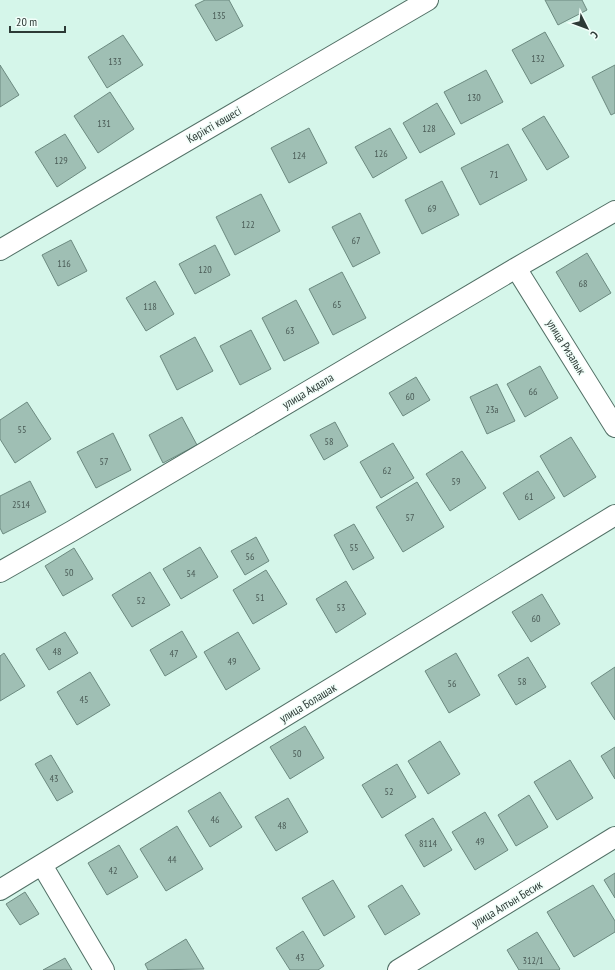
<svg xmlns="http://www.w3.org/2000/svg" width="615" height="970" viewBox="0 0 615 970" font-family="'PT Sans Narrow',sans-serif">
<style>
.building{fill:#9fbfb4;stroke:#6c8a80}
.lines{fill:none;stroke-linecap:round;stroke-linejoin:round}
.street-casing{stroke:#527066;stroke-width:22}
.street{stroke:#fff;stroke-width:20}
.labels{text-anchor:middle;stroke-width:3;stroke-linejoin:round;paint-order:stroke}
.number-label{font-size:10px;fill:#4a5b56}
.street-label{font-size:12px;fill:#2d3a36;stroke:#f1fef9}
</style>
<rect width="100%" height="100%" fill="#d5f6ea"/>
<path class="building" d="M205 0H229L243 26 216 41 195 5Z
M545 0H582L587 10 558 25Z
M545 32 564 66 531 84 512 50Z
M123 35 143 65 107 88 88 57Z
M0 65 19 95 0 107Z
M615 65V113L611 115 592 77Z
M486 70 503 102 461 124 444 92Z
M110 92 134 129 98 153 74 116Z
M437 103 455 134 420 153 403 123Z
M544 116 569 157 547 170 522 129Z
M309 128 327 163 289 183 271 148Z
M390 128 407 158 373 178 355 147Z
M65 134 86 168 57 187 35 152Z
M508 144 527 180 480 205 461 168Z
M442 181 459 215 422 234 405 200Z
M261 194 280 231 235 255 216 217Z
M360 213 380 253 353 267 332 227Z
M71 240 87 271 58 286 42 255Z
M215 245 230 275 195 294 179 264Z
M587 253 611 293 580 312 556 272Z
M342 272 366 318 333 335 309 289Z
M155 281 174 314 146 331 126 298Z
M296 300 319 343 284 361 262 318Z
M251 330 271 369 240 385 220 346Z
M195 337 213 371 177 390 160 356Z
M540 366 558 398 525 417 507 384Z
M416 377 430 400 403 416 389 393Z
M497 384 515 421 487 434 470 397Z
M27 402 51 439 15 463 0 439V420Z
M182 417 197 445 163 463 149 435Z
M335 422 348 446 324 460 310 435Z
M113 433 131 470 96 488 77 452Z
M571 437 596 477 564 497 540 456Z
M393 443 414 478 381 498 360 462Z
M462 451 486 488 450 511 426 474Z
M538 471 555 498 519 520 503 493Z
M30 481 46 512 3 534 0 528V496Z
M417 482 444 527 403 552 376 507Z
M354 524 374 558 353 570 334 535Z
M256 537 269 561 245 575 231 551Z
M200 547 218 577 181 599 163 569Z
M74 548 93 579 63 596 45 566Z
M266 570 287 604 253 624 233 590Z
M150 572 170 605 132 627 112 595Z
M346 581 366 614 336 633 316 599Z
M542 594 560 624 531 642 512 612Z
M182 631 197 657 165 676 150 650Z
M65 632 78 653 49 670 36 649Z
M238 632 260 669 226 690 204 652Z
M4 653 25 686 0 701V656Z
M456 653 480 695 449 713 425 671Z
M528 657 546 687 516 705 498 675Z
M615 667V720L591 683Z
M90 672 110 705 77 725 57 692Z
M305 726 324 758 290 779 270 747Z
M440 741 460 774 428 794 408 761Z
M615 747V779L601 756Z
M51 755 73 792 57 801 35 764Z
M570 760 593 798 557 820 534 782Z
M397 764 416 797 382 818 362 785Z
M220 792 242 827 210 847 188 811Z
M529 795 548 827 516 846 498 815Z
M288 798 308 832 276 851 255 817Z
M485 812 508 850 475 870 452 832Z
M433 818 452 850 424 867 405 835Z
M177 826 203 869 166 891 140 849Z
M119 845 138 877 107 895 88 863Z
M615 873V898L604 880Z
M333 880 355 917 324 936 302 898Z
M402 885 420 914 385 935 368 906Z
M593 885 615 921V932L574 957 547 912Z
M25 892 39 914 20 925 6 904Z
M303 931 324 966 318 970H290L276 948Z
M537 932 560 969 559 970H519L507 950Z
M186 939 204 969 148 970 145 964Z
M65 958 72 970H43Z"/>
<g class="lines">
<defs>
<path id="street" d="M0 250 428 0
M516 268 615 427
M0 572 72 531 516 268 615 211
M42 865 104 970
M0 890 615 515
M398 970 615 837"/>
</defs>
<use href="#street" class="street-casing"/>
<use href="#street" class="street"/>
</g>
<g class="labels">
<g class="number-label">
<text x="219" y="19">135</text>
<text x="538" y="62">132</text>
<text x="115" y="65">133</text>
<text x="474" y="101">130</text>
<text x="104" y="127">131</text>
<text x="429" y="132">128</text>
<text x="381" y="157">126</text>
<text x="299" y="159">124</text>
<text x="61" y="164">129</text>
<text x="494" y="178">71</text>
<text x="432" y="212">69</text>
<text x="248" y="228">122</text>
<text x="356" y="244">67</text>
<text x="64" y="267">116</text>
<text x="205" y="273">120</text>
<text x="583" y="287">68</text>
<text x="337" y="308">65</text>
<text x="150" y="310">118</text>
<text x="290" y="334">63</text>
<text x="533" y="395">66</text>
<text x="410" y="400">60</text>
<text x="492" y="413">23а</text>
<text x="22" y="433">55</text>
<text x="329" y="445">58</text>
<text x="104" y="465">57</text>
<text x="387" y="474">62</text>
<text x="456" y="485">59</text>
<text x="529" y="500">61</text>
<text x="21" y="508">2514</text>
<text x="410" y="521">57</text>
<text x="354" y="551">55</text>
<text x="250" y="560">56</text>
<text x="69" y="576">50</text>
<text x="191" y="577">54</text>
<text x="260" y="601">51</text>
<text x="141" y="604">52</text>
<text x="341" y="611">53</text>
<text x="536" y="622">60</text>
<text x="57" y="655">48</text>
<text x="174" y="657">47</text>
<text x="232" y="665">49</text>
<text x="522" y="685">58</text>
<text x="452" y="687">56</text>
<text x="84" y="703">45</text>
<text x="297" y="757">50</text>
<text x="54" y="782">43</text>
<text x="389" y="795">52</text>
<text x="215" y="823">46</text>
<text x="282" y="829">48</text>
<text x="480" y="845">49</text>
<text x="428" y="847">8114</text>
<text x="172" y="863">44</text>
<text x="113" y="874">42</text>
<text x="300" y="961">43</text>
<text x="533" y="964">312/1</text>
</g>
<g class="street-label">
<text transform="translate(214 125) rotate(-30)" y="4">Көрікті көшесі</text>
<text transform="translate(566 347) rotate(58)" y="4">улица Ризалык</text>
<text transform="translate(308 391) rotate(-31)" y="4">улица Акдала</text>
<text transform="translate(308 703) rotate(-31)" y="4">улица Болашак</text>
<text transform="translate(507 904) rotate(-31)" y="4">улица Алтын Бесик</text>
</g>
</g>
<g transform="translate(587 28) rotate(132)" stroke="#f1fef9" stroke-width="3" paint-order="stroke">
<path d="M0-3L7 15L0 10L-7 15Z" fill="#2d3a36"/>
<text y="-6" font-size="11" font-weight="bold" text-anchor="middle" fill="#2d3a36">С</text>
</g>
<path d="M10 26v6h55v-6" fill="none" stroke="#2d3a36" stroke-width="2"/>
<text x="16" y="26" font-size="12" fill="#2d3a36" stroke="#f1fef9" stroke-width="3" paint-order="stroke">20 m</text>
</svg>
